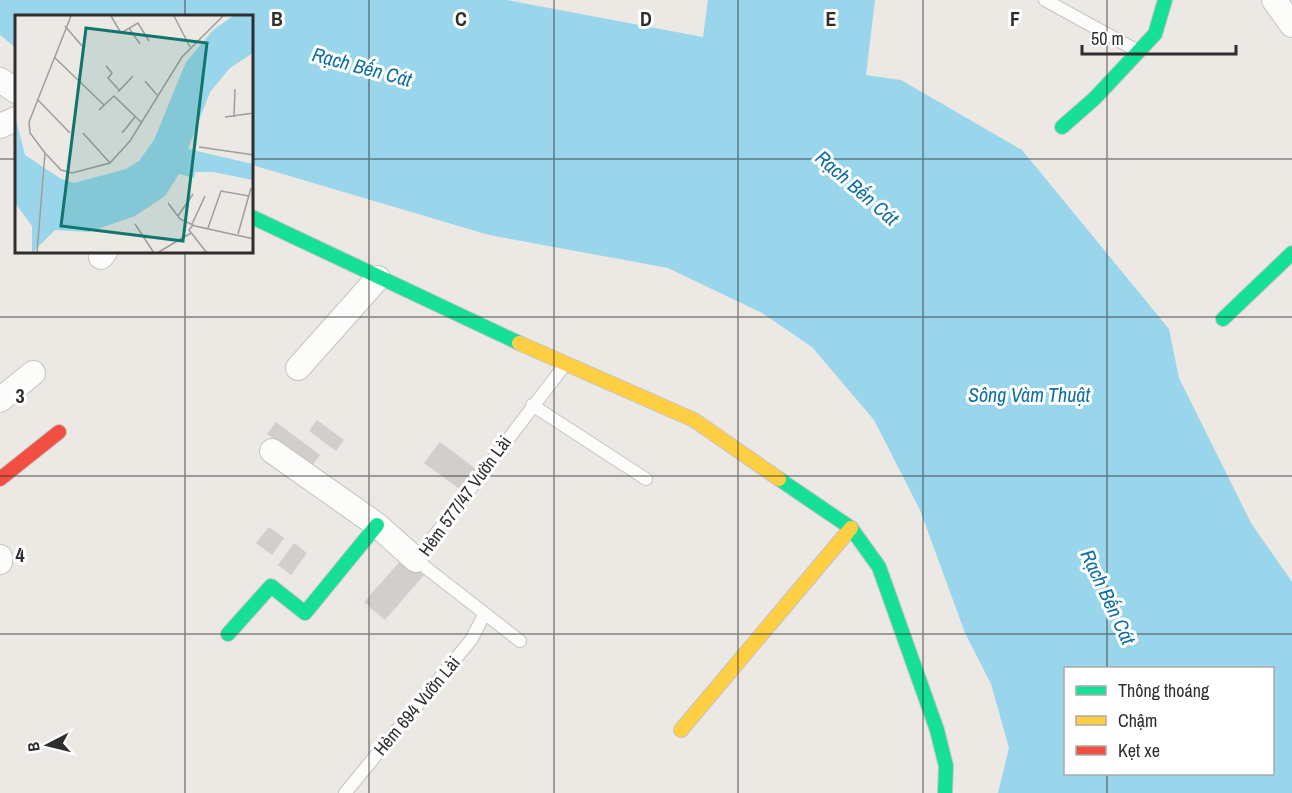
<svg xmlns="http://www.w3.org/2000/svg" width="1292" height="793" viewBox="0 0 1292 793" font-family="'Archivo Narrow',sans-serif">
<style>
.water{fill:#99d6ec;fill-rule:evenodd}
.building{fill:#d1cecb}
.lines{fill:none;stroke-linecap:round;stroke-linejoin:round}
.lane-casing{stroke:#c5c4c5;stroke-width:14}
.street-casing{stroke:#c5c4c5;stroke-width:26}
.fast-casing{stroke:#c5c4c5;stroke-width:16}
.slow-casing{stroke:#c5c4c5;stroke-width:16}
.jam-casing{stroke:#c5c4c5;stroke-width:16}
.lane{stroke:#fcfcfb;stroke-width:12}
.street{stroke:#fcfcfb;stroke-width:24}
.fast{stroke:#16e098;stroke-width:14}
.slow{stroke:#ffcf43;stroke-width:14}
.jam{stroke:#f24e42;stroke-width:14}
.grid{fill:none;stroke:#2e2e2e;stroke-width:1.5;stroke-opacity:0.55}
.labels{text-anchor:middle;stroke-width:6;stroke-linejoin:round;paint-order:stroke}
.street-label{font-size:18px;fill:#2e2e2e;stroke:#fff}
.water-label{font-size:20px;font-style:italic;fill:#0d6fa3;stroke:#fff}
.inset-road{fill:none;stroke:#a09e9b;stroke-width:1.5}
.view{fill:#0f766e;fill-opacity:0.15;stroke:#0f766e;stroke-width:3}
.inset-edge{fill:none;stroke:#2e2e2e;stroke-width:3}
.grid-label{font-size:20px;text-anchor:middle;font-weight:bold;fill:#2e2e2e;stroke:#fff;stroke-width:6;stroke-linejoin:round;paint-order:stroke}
</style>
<rect width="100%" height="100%" fill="#ece8e4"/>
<path class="water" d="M0 0H507L703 37 708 0H875L866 75 901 80 1022 150 1169 329 1179 378 1251 523 1292 582V793H998L1009 748 991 684 965 633 920 510 874 420 812 347 762 313 668 268 489 235 252 165V16H16V48L0 35ZM1066 668H1272V774H1066Z"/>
<path class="building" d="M317 420 344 440 336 451 309 431Z
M276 422 320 455 311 467 267 434Z
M440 442 476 469 461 490 424 463Z
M269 527 284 538 272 555 256 543Z
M294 543 307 553 291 575 278 565Z
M403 558 424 575 385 620 364 602Z"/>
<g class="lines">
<defs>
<path id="lane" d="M1045 0 1136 50
M532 405 646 479
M520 641 416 560 564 366
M345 793 471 640 484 615"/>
<path id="street" d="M1274 0 1292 25
M0 80 16 91
M0 126 16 119
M101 257 105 252
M298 368 378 278
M0 400 33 373
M272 451 377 525 416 560
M0 557V562"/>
<path id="fast" d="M1062 127 1095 98 1155 34 1165 0
M252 217 519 343
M1223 319 1292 253
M779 479 851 528 879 567 937 730 946 766 945 793
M228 634 271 586 305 613 377 525"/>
<path id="slow" d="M519 343 694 420 779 479
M681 730 851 528"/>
<path id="jam" d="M0 479 59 432"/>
</defs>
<use href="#lane" class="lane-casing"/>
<use href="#street" class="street-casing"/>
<use href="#fast" class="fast-casing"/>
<use href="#slow" class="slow-casing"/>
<use href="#jam" class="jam-casing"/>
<use href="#lane" class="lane"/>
<use href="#street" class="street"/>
<use href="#fast" class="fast"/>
<use href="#slow" class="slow"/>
<use href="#jam" class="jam"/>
</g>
<path class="grid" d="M185 0V16M369 0V793M554 0V793M738 0V793M923 0V793M1107 0V668M0 159H16M252 159H1292M185 252V793M0 317H1292M0 476H1292M0 634H1292M1107 774V793"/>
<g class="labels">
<g class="street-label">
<text transform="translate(465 496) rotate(-54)" y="6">Hẻm 577/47 Vườn Lài</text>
<text transform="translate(417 706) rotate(-50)" y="6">Hẻm 694 Vườn Lài</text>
</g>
<g class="water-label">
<text transform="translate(362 67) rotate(15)" y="7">Rạch Bến Cát</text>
<text transform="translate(857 188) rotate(41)" y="7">Rạch Bến Cát</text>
<text x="1029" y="402">Sông Vàm Thuật</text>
<text transform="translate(1108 597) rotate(65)" y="7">Rạch Bến Cát</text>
</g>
</g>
<g transform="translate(15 15)">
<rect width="238" height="238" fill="#ece8e4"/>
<path d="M218 1H238V38L215 53 195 77 173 134 238 149V165L198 157H180L179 163 164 159 150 181 120 201 74 217 40 215 17 238V211L0 188V101L10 140 46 164 59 168 111 154 124 146 139 125 171 47 198 15Z" fill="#99d6ec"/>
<path class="inset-road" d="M96 1 106 18 123 8 134 26M159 1 175 32M50 11 67 31M114 13 125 29M39 42 89 90M91 51 97 58 93 63 105 76M130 66 142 80M103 77 118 61M22 84 55 118M84 95 99 81 126 107M210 102 239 98M219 102 220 74M68 118 95 148M107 118 120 102M184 132 239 140M31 139 46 155 57 158 95 148 115 126 167 42 208 1M153 188 165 204 180 211 239 224M163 201 178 179M120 209 139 238M177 209 190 181M178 210 174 215 192 238M193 213 206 176 234 181M223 219 236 173M22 238 30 138 15 118 14 107 56 1M142 238 176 218"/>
<path class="view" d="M71 13 192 28 168 226 46 211Z"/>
<rect width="238" height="238" class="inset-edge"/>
</g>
<g class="grid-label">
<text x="277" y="26">B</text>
<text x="461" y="26">C</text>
<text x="646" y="26">D</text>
<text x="831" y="26">E</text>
<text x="1015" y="26">F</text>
<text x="20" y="403">3</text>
<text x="20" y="562">4</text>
</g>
<rect x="1064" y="667" width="210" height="108" fill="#ffffff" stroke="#ababab" stroke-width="1.5"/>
<rect x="1076" y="686" width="30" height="9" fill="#16e098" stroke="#ababab" stroke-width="1.5"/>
<text x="1118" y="697" font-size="18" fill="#2e2e2e">Thông thoáng</text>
<rect x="1076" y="716" width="30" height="9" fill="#ffcf43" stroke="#ababab" stroke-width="1.5"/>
<text x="1118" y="727" font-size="18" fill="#2e2e2e">Chậm</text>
<rect x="1076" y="746" width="30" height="9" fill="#f24e42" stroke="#ababab" stroke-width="1.5"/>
<text x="1118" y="757" font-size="18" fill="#2e2e2e">Kẹt xe</text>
<g transform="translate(48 745) rotate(263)" stroke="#ffffff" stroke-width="4.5" paint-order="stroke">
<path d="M0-4.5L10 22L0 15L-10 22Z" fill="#2e2e2e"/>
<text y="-9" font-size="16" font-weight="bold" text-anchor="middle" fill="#2e2e2e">B</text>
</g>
<path d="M1082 45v9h154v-9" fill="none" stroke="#2e2e2e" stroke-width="3"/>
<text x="1091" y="45" font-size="18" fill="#2e2e2e" stroke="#ffffff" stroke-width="4.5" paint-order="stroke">50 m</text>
</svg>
